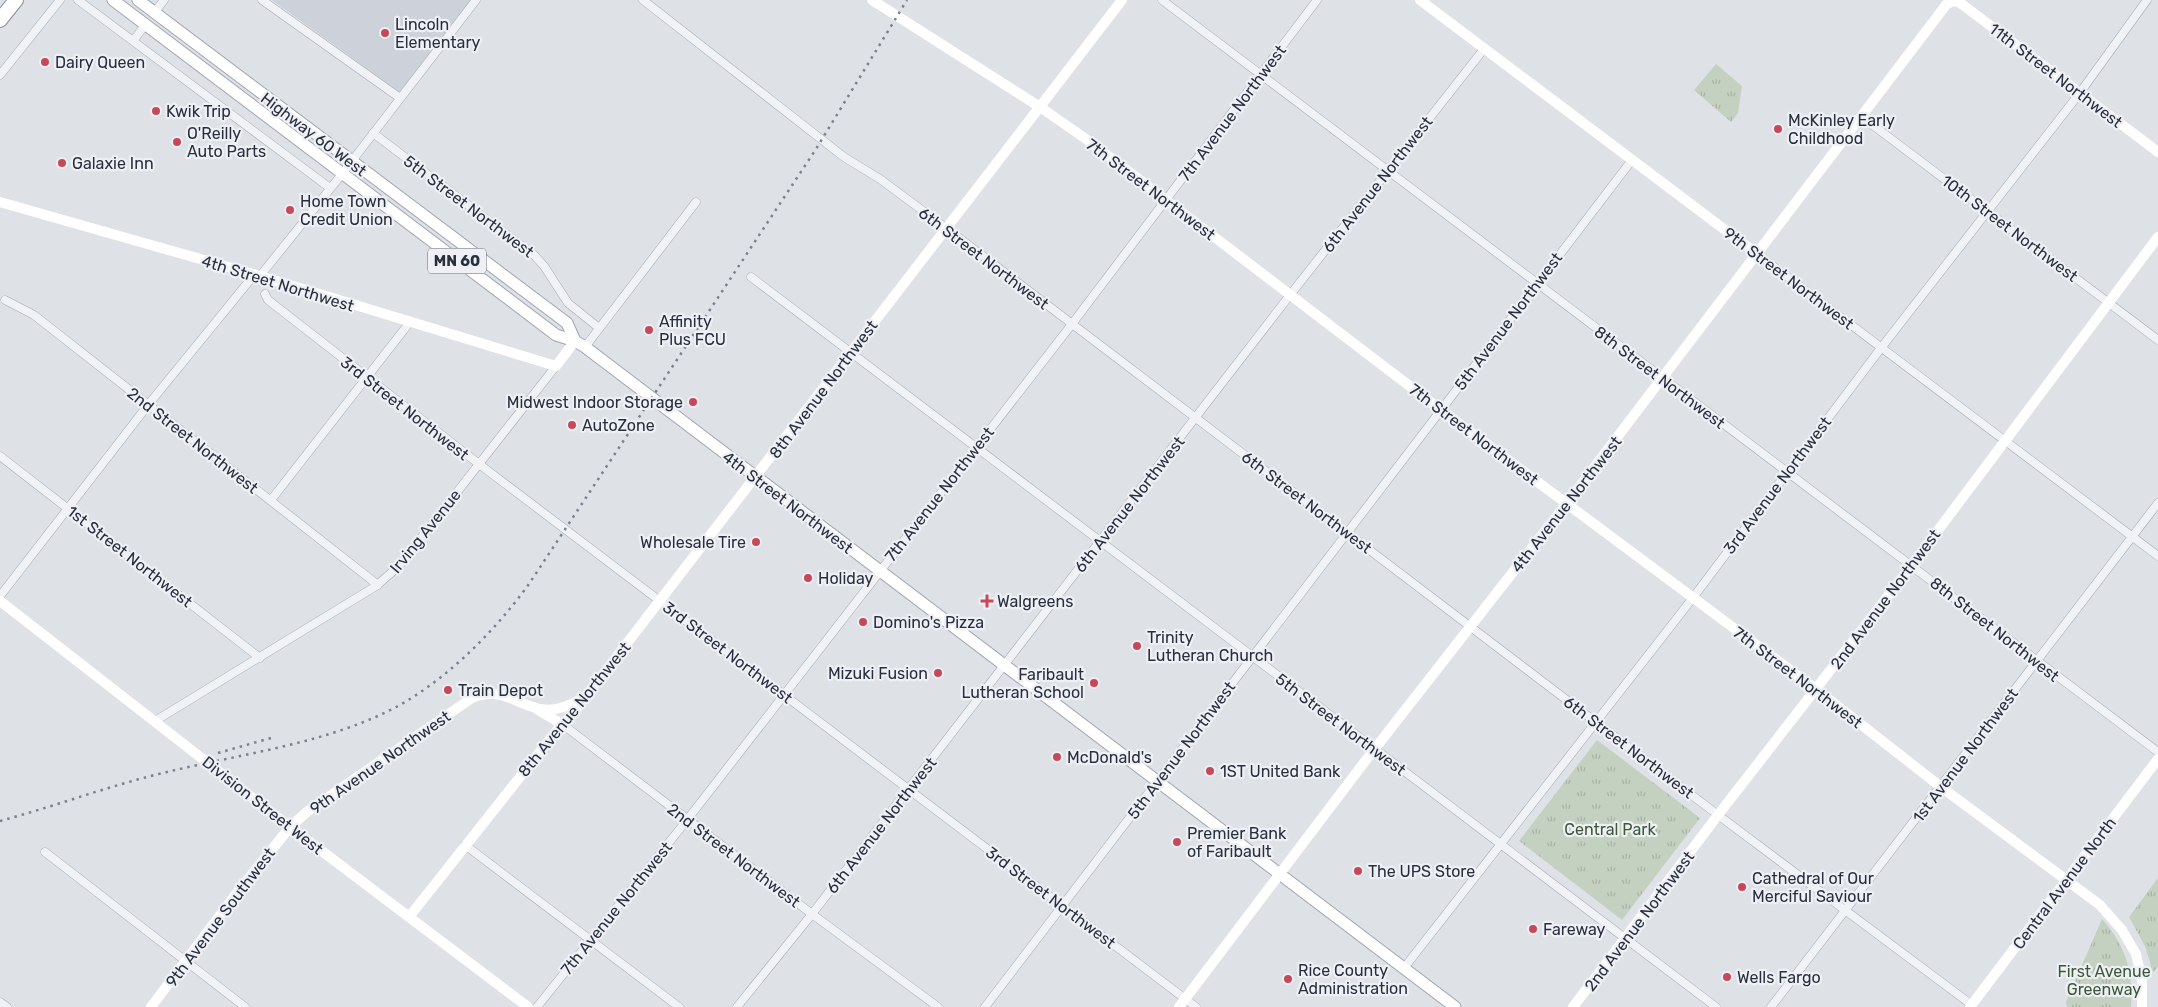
<svg xmlns="http://www.w3.org/2000/svg" width="2158" height="1007" viewBox="0 0 2158 1007" font-family="Rubik,sans-serif">
<style>
.built{fill:#cdd1d9}
.park{fill:url(#park-tufts)}
.lines{fill:none;stroke-linecap:round;stroke-linejoin:round}
.street-casing{stroke:#a4a9b1;stroke-width:9}
.primary-casing{stroke:#9ea6b2;stroke-width:13}
.highway-casing{stroke:#878f9d;stroke-width:16}
.street{stroke:#f1f2f6;stroke-width:8}
.secondary{stroke:#fff;stroke-width:10}
.primary{stroke:#fff;stroke-width:11}
.highway{stroke:#fff;stroke-width:14}
.rail{stroke:#798190;stroke-width:2.5;stroke-dasharray:2.5 5;stroke-linecap:butt}
.poi-dot{fill:#c64959;stroke:#eef0f5;stroke-width:2}
.labels{text-anchor:middle;stroke-width:4.5;stroke-linejoin:round;paint-order:stroke}
.shield{fill:#eef0f5;stroke:#636974;stroke-width:1}
.shield-label{font-size:15px;font-weight:bold;fill:#282f3d}
.poi-label{font-size:16px;fill:#282f3d;stroke:#eef0f5;text-anchor:start}
.street-label{font-size:16px;fill:#282f3d;stroke:#eef0f5}
.park-label{font-size:16px;fill:#3c5836;stroke:#eef0f5}
</style>
<defs>
<pattern id="park-tufts" width="24" height="20" patternUnits="userSpaceOnUse" patternTransform="scale(1.25)"><rect width="24" height="20" fill="#c4d0c0"/><path d="M3 7l-1-3M5 7V3M7 7l1-3M15 17l-1-3M17 17v-4M19 17l1-3" fill="none" stroke="#a8b3a6"/></pattern>
</defs>
<rect width="100%" height="100%" fill="#dee2e7"/>
<path class="built" d="M272 0H474L402 94Z"/>
<path class="park" d="M1716 64 1742 86 1738 113 1731 122 1694 90Z
M1597 740 1700 818 1622 920 1519 841Z
M2158 878V967L2153 972 2145 946 2129 917Z
M2102 919C2125 944 2134 973 2131 1007H2067L2066 1002Z"/>
<g class="lines">
<defs>
<path id="street" d="M78 0 330 188
M262 0 400 98
M643 0 844 157 880 179 946 228 1718 815 1972 1005
M1162 0 2158 752
M154 13 164 0
M133 41 145 25
M0 75 60 0
M1862 117 2158 340
M373 133 534 255 544 266 568 303 599 328
M1757 254 2158 556
M260 276 342 174 476 0
M751 277 1716 1007
M265 294 268 300 479 464 1196 1007
M5 300 34 315 378 585
M585 347 696 202
M0 456 260 658
M271 500 410 322
M0 596 148 405 254 275
M155 721 376 586 399 566 556 366
M562 724 812 914 938 1007
M465 845 679 1007
M45 852 245 1007
M1404 968 1692 599 1881 348 2079 94 2147 0
M0 1002 7 1007
M537 1007 687 820 1072 324 1317 0
M737 1007 812 914 1290 295 1484 49
M985 1007 1632 160
M1771 1007 2158 503"/>
<path id="primary" d="M113 0 556 335 575 341 585 347 1455 1007
M138 0 567 323 575 341"/>
<path id="highway" d="M0 20 16 0"/>
</defs>
<use href="#street" class="street-casing"/>
<use href="#primary" class="primary-casing"/>
<use href="#highway" class="highway-casing"/>
<use href="#street" class="street"/>
<path class="secondary" d="M872 0 1040 107 1086 139 1441 410 1817 690 1941 787 2100 905 2122 930 2136 954 2142 980V1007
M1420 0 1757 254
M0 202 260 276 556 366 575 341
M0 601 290 827 528 1007
M538 710 562 724
M409 917 562 724 571 716 1122 0
M151 1007 236 894 290 827 308 811 472 698C500 686 514 703 540 709 555 712 569 706 581 699
M1179 1007 1366 760 1567 503 1946 5 1952 1 1959 2 2158 152
M1573 1007 1718 815 1912 565 2158 237
M1970 1007 2158 759"/>
<use href="#primary" class="primary"/>
<use href="#highway" class="highway"/>
<path class="rail" d="M218 753 271 738
M0 821C56 806 111 785 167 772 237 755 314 745 380 715 438 689 492 635 529 584L816 149 907 0"/>
</g>
<g class="poi-dot">
<circle cx="385" cy="33" r="5"/>
<circle cx="45" cy="62" r="5"/>
<circle cx="156" cy="111" r="5"/>
<circle cx="1778" cy="129" r="5"/>
<circle cx="177" cy="142" r="5"/>
<circle cx="62" cy="163" r="5"/>
<circle cx="290" cy="210" r="5"/>
<circle cx="649" cy="330" r="5"/>
<circle cx="693" cy="402" r="5"/>
<circle cx="572" cy="425" r="5"/>
<circle cx="756" cy="542" r="5"/>
<circle cx="808" cy="578" r="5"/>
<path d="M984.5 593.5h5v5h5v5h-5v5h-5v-5h-5v-5h5z"/>
<circle cx="863" cy="622" r="5"/>
<circle cx="1137" cy="646" r="5"/>
<circle cx="938" cy="673" r="5"/>
<circle cx="1094" cy="683" r="5"/>
<circle cx="448" cy="690" r="5"/>
<circle cx="1057" cy="757" r="5"/>
<circle cx="1210" cy="771" r="5"/>
<circle cx="1177" cy="842" r="5"/>
<circle cx="1358" cy="871" r="5"/>
<circle cx="1742" cy="887" r="5"/>
<circle cx="1533" cy="929" r="5"/>
<circle cx="1727" cy="977" r="5"/>
<circle cx="1288" cy="979" r="5"/>
</g>
<g class="labels">
<rect class="shield" x="428" y="248.5" width="58" height="25" rx="4"/>
<g class="shield-label">
<text x="457" y="266">MN 60</text>
</g>
<g class="poi-label">
<text x="395" y="30">Lincoln<tspan x="395" dy="18">Elementary</tspan></text>
<text x="55" y="68">Dairy Queen</text>
<text x="166" y="117">Kwik Trip</text>
<text x="1788" y="126">McKinley Early<tspan x="1788" dy="18">Childhood</tspan></text>
<text x="187" y="139">O'Reilly<tspan x="187" dy="18">Auto Parts</tspan></text>
<text x="72" y="169">Galaxie Inn</text>
<text x="300" y="207">Home Town<tspan x="300" dy="18">Credit Union</tspan></text>
<text x="659" y="327">Affinity<tspan x="659" dy="18">Plus FCU</tspan></text>
<text x="683" y="408" text-anchor="end">Midwest Indoor Storage</text>
<text x="582" y="431">AutoZone</text>
<text x="746" y="548" text-anchor="end">Wholesale Tire</text>
<text x="818" y="584">Holiday</text>
<text x="997" y="607">Walgreens</text>
<text x="873" y="628">Domino's Pizza</text>
<text x="1147" y="643">Trinity<tspan x="1147" dy="18">Lutheran Church</tspan></text>
<text x="928" y="679" text-anchor="end">Mizuki Fusion</text>
<text x="1084" y="680" text-anchor="end">Faribault<tspan x="1084" dy="18">Lutheran School</tspan></text>
<text x="458" y="696">Train Depot</text>
<text x="1067" y="763">McDonald's</text>
<text x="1220" y="777">1ST United Bank</text>
<text x="1187" y="839">Premier Bank<tspan x="1187" dy="18">of Faribault</tspan></text>
<text x="1368" y="877">The UPS Store</text>
<text x="1752" y="884">Cathedral of Our<tspan x="1752" dy="18">Merciful Saviour</tspan></text>
<text x="1543" y="935">Fareway</text>
<text x="1298" y="976">Rice County<tspan x="1298" dy="18">Administration</tspan></text>
<text x="1737" y="983">Wells Fargo</text>
</g>
<g class="street-label">
<text transform="translate(2056 75) rotate(37)" y="6">11th Street Northwest</text>
<text transform="translate(1232 113) rotate(-53)" y="6">7th Avenue Northwest</text>
<text transform="translate(314 134) rotate(37)" y="6">Highway 60 West</text>
<text transform="translate(1377 184) rotate(-52)" y="6">6th Avenue Northwest</text>
<text transform="translate(1151 189) rotate(37)" y="6">7th Street Northwest</text>
<text transform="translate(469 206) rotate(37)" y="6">5th Street Northwest</text>
<text transform="translate(2010 228) rotate(37)" y="6">10th Street Northwest</text>
<text transform="translate(984 258) rotate(37)" y="6">6th Street Northwest</text>
<text transform="translate(1789 278) rotate(37)" y="6">9th Street Northwest</text>
<text transform="translate(278 283) rotate(17)" y="6">4th Street Northwest</text>
<text transform="translate(1508 321) rotate(-53)" y="6">5th Avenue Northwest</text>
<text transform="translate(1660 377) rotate(37)" y="6">8th Street Northwest</text>
<text transform="translate(823 389) rotate(-53)" y="6">8th Avenue Northwest</text>
<text transform="translate(405 408) rotate(38)" y="6">3rd Street Northwest</text>
<text transform="translate(1474 434) rotate(37)" y="6">7th Street Northwest</text>
<text transform="translate(193 440) rotate(38)" y="6">2nd Street Northwest</text>
<text transform="translate(1777 485) rotate(-53)" y="6">3rd Avenue Northwest</text>
<text transform="translate(939 494) rotate(-52)" y="6">7th Avenue Northwest</text>
<text transform="translate(788 502) rotate(37)" y="6">4th Street Northwest</text>
<text transform="translate(1307 502) rotate(37)" y="6">6th Street Northwest</text>
<text transform="translate(1129 504) rotate(-52)" y="6">6th Avenue Northwest</text>
<text transform="translate(1566 504) rotate(-52)" y="6">4th Avenue Northwest</text>
<text transform="translate(425 531) rotate(-51)" y="6">Irving Avenue</text>
<text transform="translate(130 556) rotate(38)" y="6">1st Street Northwest</text>
<text transform="translate(1885 599) rotate(-53)" y="6">2nd Avenue Northwest</text>
<text transform="translate(1995 629) rotate(38)" y="6">8th Street Northwest</text>
<text transform="translate(728 652) rotate(37)" y="6">3rd Street Northwest</text>
<text transform="translate(1798 677) rotate(37)" y="6">7th Street Northwest</text>
<text transform="translate(574 709) rotate(-51)" y="6">8th Avenue Northwest</text>
<text transform="translate(1341 724) rotate(37)" y="6">5th Street Northwest</text>
<text transform="translate(1629 747) rotate(37)" y="6">6th Street Northwest</text>
<text transform="translate(1181 750) rotate(-53)" y="6">5th Avenue Northwest</text>
<text transform="translate(1965 755) rotate(-53)" y="6">1st Avenue Northwest</text>
<text transform="translate(380 762) rotate(-35)" y="6">9th Avenue Northwest</text>
<text transform="translate(263 805) rotate(38)" y="6">Division Street West</text>
<text transform="translate(881 825) rotate(-52)" y="6">6th Avenue Northwest</text>
<text transform="translate(734 855) rotate(37)" y="6">2nd Street Northwest</text>
<text transform="translate(2064 883) rotate(-53)" y="6">Central Avenue North</text>
<text transform="translate(1051 897) rotate(37)" y="6">3rd Street Northwest</text>
<text transform="translate(616 908) rotate(-51)" y="6">7th Avenue Northwest</text>
<text transform="translate(220 917) rotate(-53)" y="6">9th Avenue Southwest</text>
<text transform="translate(1639 921) rotate(-53)" y="6">2nd Avenue Northwest</text>
</g>
<g class="park-label">
<text x="1610" y="835">Central Park</text>
<text x="2104" y="977">First Avenue<tspan x="2104" dy="18">Greenway</tspan></text>
</g>
</g>
</svg>
